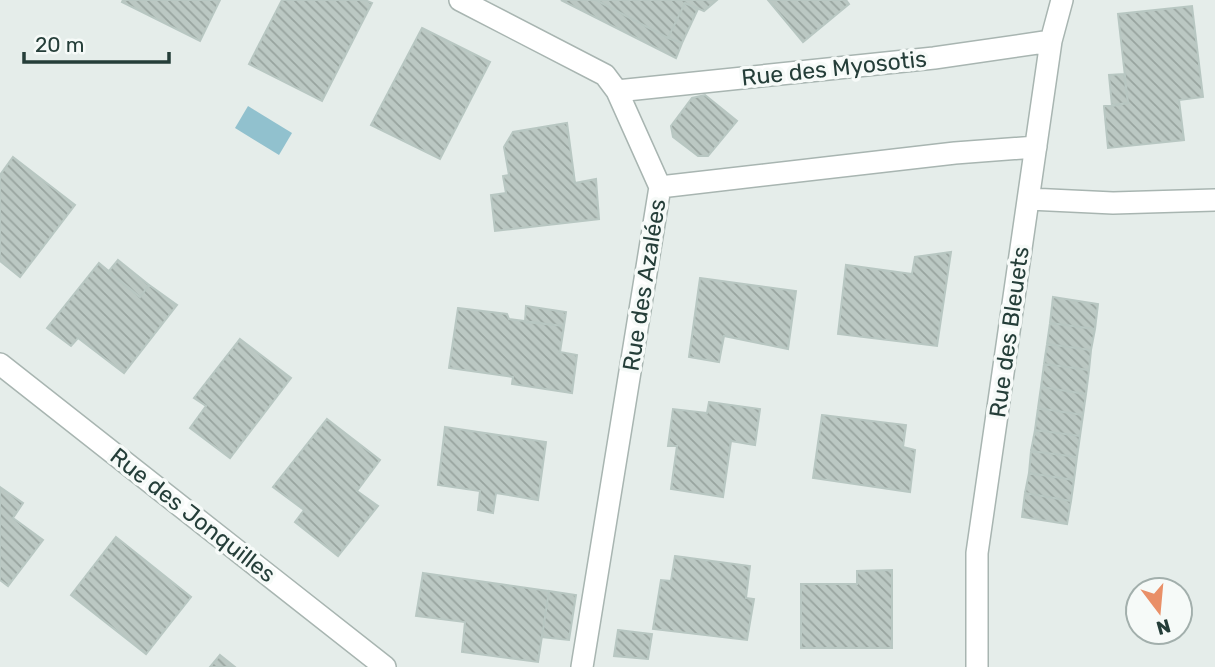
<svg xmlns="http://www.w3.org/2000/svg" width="1215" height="667" viewBox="0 0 1215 667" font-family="Rubik,sans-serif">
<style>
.water{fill:#91c1ce}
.building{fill:url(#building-back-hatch);stroke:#b8c7c2;stroke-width:2}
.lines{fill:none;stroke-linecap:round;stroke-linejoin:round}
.street-casing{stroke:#a8b5b1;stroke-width:24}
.street{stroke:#fff;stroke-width:21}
.labels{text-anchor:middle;stroke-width:7;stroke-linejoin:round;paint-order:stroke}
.street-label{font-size:23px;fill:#253e39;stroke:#f6faf8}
</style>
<defs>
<pattern id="building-back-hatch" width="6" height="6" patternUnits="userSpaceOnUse" patternTransform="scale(1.75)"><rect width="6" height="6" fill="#bbc8c3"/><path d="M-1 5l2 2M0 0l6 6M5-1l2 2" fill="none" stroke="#98a49f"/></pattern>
</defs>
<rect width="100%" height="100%" fill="#e5edea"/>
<path class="water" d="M248 106 292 133 279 155 235 128Z"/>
<path class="building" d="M123 0H220L200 41 122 2Z
M282 0H365L372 3 322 101 249 64Z
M561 0H596L668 38 682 43 676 58Z
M596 0H717L704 11 685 3 668 38Z
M768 0H846L849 4 803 42Z
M685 3 698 9 682 43 668 38Z
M1192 6 1203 97 1179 100 1184 140 1108 148 1104 106 1128 103 1118 14Z
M422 28 490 62 440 159 371 125Z
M1124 74 1128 103 1112 106 1109 75Z
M705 95 737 121 708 156H698L673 137 671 126 692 98Z
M567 123 575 183 596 179 599 219 495 231 491 195 506 193 503 176 509 175 504 147 513 132Z
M13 157 75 205 20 277 0 261V175Z
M951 252 937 346 838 334 846 265 912 274 915 257Z
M118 260 149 285 140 297 108 272Z
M99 263 140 297 149 285 177 305 124 373 78 338 71 346 47 328Z
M700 278 796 291 788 349 724 336 719 362 689 357Z
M1053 297 1098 304 1095 329 1050 323Z
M526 306 566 312 564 326 525 322Z
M458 308 507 314 509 319 564 326 560 352 577 355 572 393 512 384 513 377 449 368Z
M1050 323 1095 329 1091 350 1047 344Z
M240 339 291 378 230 458 190 428 206 406 194 398Z
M1047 344 1091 350 1089 370 1044 364Z
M1044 364 1089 370 1086 394 1041 387Z
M1041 387 1086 394 1083 415 1038 408Z
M709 402 760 409 755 445 731 441 723 497 671 489 677 446H668L673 409 707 413Z
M1038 408 1083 415 1080 436 1035 430Z
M822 415 906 425 903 447 915 450 910 492 813 478Z
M327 419 380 460 357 491 378 506 338 556 295 522 304 510 273 487Z
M445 427 546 442 538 500 496 493 493 513 478 510 480 491 438 485Z
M1035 430 1080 436 1077 457 1031 451Z
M1031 451 1077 457 1074 480 1029 473Z
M1029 473 1074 480 1071 501 1025 493Z
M0 487 23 503 13 518 43 540 8 586 0 580Z
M1025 493 1071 501 1067 524 1022 517Z
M116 537 191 597 146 654 71 595Z
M675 556 750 566 746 598 754 599 747 640 653 629 661 580 671 581Z
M892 570V648H801V584H857V571Z
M423 573 549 591 538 662 462 652 465 622 416 616Z
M549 591 576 595 569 640 542 637Z
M618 630 652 634 648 659 614 656Z
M220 655 235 667H210Z"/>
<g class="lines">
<defs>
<path id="street" d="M460 0 605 75 617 91 660 187 582 667
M617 91 934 58 1051 41
M660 187 955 153 1036 147
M1029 199 1113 203 1215 200
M0 364 385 667
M977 667V553L1051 41 1062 0"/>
</defs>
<use href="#street" class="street-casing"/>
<use href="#street" class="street"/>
</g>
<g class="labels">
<g class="street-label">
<text transform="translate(834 68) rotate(-6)" y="8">Rue des Myosotis</text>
<text transform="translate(644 285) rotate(-81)" y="8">Rue des Azalées</text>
<text transform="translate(1009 332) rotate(-82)" y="8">Rue des Bleuets</text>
<text transform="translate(193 515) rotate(38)" y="8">Rue des Jonquilles</text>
</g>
</g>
<g transform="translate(1159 611) rotate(164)"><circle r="33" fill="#f6faf8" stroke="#a2afac" stroke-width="2"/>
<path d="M0-5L12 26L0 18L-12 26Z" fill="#e98f67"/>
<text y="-10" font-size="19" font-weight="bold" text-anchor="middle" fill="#253e39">N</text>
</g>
<path d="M24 52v10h145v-10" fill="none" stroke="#253e39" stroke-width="3.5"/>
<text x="35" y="52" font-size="21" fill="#253e39" stroke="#f6faf8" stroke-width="5" paint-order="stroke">20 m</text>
</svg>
